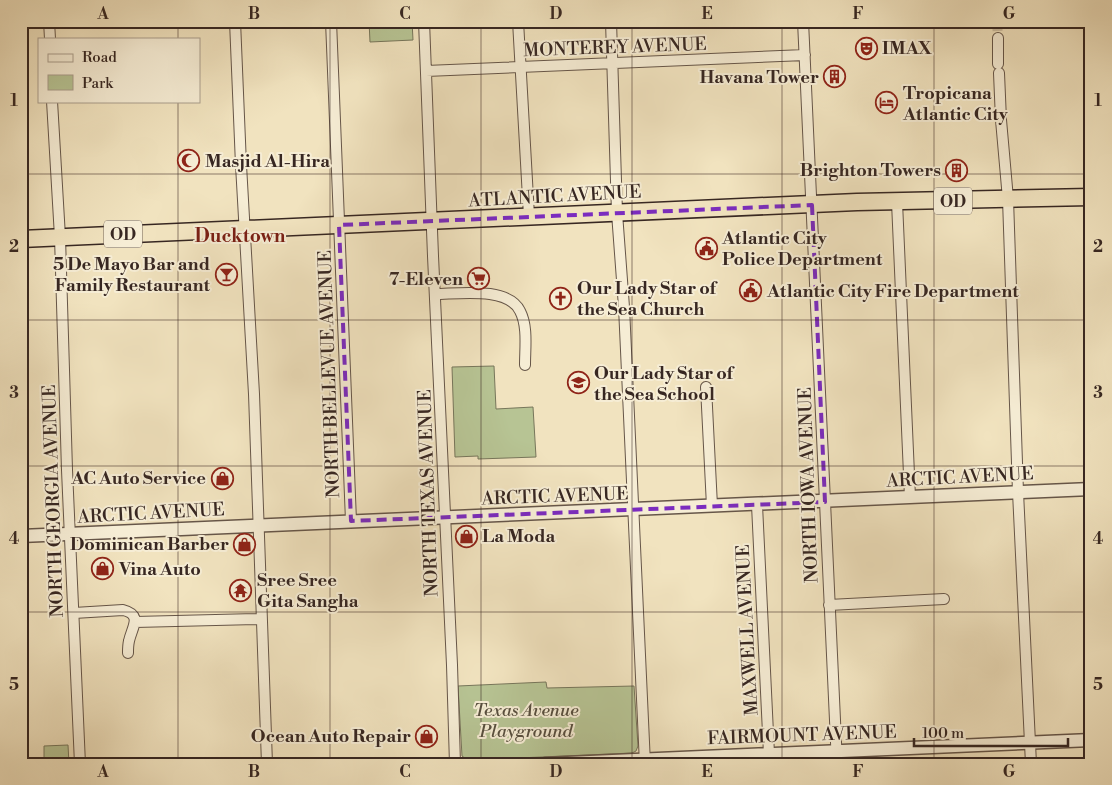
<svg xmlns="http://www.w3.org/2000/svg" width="1112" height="785" viewBox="0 0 1112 785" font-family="'Libre Bodoni',serif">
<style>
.green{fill:#b7c494;stroke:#77765b}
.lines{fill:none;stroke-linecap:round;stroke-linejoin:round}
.minor-tunnel{stroke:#ccbda0;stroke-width:10;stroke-dasharray:10 5;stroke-linecap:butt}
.minor-casing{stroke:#665649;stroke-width:12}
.tertiary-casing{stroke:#665649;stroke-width:15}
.trunk-casing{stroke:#372722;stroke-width:19}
.minor{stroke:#f6edd5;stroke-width:10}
.tertiary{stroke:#f6edd5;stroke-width:12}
.trunk{stroke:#f1e3bf;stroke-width:16}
.marked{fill:none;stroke:#7b2cbf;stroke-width:4;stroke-dasharray:10 6;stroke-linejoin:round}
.grid{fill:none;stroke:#372722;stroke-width:1;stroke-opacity:0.55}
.labels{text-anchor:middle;stroke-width:4;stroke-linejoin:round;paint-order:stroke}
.shield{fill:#f6edd5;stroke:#706258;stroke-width:1}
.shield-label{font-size:16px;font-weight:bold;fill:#372722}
.street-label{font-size:18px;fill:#372722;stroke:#f6edd5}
.poi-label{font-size:18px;font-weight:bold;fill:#372722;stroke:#f6edd5;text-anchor:start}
.park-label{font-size:18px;font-style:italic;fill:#574e3e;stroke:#f6edd5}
.neighbourhood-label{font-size:19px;font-weight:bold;fill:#7a1f14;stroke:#f6edd5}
.neatline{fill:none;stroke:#372722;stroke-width:2}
.grid-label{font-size:16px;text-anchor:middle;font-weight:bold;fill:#372722}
</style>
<rect width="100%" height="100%" fill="#f1e3bf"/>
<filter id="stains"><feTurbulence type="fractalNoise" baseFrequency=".004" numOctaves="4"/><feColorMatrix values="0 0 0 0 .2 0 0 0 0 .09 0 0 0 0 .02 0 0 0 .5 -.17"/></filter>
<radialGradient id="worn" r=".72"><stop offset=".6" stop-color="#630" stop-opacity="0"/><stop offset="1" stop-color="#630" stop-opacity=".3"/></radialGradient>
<path class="green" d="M369 21H412L413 40 370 42Z
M494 366 496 409 533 407 536 457 478 459V456L455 457 452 367Z
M546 682 547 688 634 686 638 746 636 751 632 753 473 760 466 759 462 756 458 686Z
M68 745 69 764H44V746Z"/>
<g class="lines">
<path class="minor-tunnel" d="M997 21 998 38"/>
<defs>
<path id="minor" d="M49 21 50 39
M235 21 241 165 254 394 267 764
M331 21 351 521
M424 21 433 256 452 665 455 764
M518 21 529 216
M611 21 617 213 624 307 645 764
M803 21 837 764
M998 64V38
M426 71 805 55
M999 73 1001 120 1008 199 1018 492 1031 764
M52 101 60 237 67 470 80 764
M897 202 910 497
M435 294C457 294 508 286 520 311 528 326 525 348 525 365
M706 387 712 506
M757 505 769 754
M829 605 944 599
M74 613 123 610C143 615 132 627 129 641 128 645 128 649 128 653
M135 622 261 619"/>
<path id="tertiary" d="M21 536 1091 489
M545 764 1091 740"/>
<path id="trunk" d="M21 239 857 202 1091 197"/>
</defs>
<use href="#minor" class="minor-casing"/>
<use href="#tertiary" class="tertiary-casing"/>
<use href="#trunk" class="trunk-casing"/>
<use href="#minor" class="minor"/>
<use href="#tertiary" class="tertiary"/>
<use href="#trunk" class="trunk"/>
</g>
<path class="marked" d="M812 205 825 502 351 521 339 225Z"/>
<path class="grid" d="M178 21V39M330 21V764M481 21V764M632 21V764M782 21V764M934 21V764M178 101V764M21 174H1091M21 320H1091M21 466H1091M21 612H1091"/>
<defs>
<symbol id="theatre-ring" viewBox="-11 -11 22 22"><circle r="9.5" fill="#f6edd5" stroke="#8f2418" stroke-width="1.5"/><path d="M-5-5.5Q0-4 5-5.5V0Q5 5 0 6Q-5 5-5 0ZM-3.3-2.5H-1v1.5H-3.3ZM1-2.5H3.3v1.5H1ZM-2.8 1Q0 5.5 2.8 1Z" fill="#8f2418"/></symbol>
<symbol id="building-ring" viewBox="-11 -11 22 22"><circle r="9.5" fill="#f6edd5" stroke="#8f2418" stroke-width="1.5"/><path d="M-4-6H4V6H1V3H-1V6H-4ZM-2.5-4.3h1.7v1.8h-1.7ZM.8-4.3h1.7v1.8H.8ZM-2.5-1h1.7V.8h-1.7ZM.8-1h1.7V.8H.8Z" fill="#8f2418"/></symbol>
<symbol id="hotel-ring" viewBox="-11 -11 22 22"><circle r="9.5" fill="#f6edd5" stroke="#8f2418" stroke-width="1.5"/><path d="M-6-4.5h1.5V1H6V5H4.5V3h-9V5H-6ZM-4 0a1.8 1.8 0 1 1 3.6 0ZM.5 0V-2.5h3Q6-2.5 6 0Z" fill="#8f2418"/></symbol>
<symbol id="mosque-ring" viewBox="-11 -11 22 22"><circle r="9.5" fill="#f6edd5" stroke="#8f2418" stroke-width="1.5"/><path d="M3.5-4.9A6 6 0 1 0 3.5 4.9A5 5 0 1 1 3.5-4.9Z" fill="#8f2418"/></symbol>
<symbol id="civic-ring" viewBox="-11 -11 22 22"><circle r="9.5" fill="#f6edd5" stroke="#8f2418" stroke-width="1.5"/><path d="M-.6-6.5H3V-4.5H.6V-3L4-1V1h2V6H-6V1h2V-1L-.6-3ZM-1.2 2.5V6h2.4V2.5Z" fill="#8f2418"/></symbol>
<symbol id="bar-ring" viewBox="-11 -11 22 22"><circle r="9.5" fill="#f6edd5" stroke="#8f2418" stroke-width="1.5"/><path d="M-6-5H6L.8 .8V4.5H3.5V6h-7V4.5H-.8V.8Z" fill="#8f2418"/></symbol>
<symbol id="supermarket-ring" viewBox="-11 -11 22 22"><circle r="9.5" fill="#f6edd5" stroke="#8f2418" stroke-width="1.5"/><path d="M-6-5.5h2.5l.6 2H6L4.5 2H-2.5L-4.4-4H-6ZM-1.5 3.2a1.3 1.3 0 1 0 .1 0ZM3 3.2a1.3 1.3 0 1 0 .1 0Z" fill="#8f2418"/></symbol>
<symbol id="church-ring" viewBox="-11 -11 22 22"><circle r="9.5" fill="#f6edd5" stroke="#8f2418" stroke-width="1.5"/><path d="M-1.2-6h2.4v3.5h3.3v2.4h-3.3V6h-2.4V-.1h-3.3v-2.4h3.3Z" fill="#8f2418"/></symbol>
<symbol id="school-ring" viewBox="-11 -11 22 22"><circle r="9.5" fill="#f6edd5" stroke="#8f2418" stroke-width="1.5"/><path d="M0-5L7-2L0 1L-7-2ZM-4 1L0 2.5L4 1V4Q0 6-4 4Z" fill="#8f2418"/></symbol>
<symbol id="shop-ring" viewBox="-11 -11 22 22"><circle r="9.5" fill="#f6edd5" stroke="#8f2418" stroke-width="1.5"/><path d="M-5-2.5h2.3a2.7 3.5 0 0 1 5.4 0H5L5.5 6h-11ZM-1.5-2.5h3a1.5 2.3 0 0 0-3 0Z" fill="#8f2418"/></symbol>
<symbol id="temple-ring" viewBox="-11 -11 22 22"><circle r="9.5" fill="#f6edd5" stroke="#8f2418" stroke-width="1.5"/><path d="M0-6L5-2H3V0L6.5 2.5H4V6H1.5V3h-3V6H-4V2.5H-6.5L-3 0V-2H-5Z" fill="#8f2418"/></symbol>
</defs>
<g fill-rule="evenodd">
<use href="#theatre-ring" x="854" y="36" width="25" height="25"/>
<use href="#building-ring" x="822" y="64" width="25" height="25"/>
<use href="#hotel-ring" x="874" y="90" width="25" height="25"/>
<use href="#mosque-ring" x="176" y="148" width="25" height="25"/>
<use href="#building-ring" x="944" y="158" width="25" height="25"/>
<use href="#civic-ring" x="694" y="236" width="25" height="25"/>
<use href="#bar-ring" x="214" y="262" width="25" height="25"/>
<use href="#supermarket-ring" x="466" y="266" width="25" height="25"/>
<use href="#civic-ring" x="738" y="278" width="25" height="25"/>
<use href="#church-ring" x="548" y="286" width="25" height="25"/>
<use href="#school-ring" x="566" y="370" width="25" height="25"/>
<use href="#shop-ring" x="210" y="466" width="25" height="25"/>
<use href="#shop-ring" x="454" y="524" width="25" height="25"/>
<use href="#shop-ring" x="232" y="532" width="25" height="25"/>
<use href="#shop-ring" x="90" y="556" width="25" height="25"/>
<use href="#temple-ring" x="228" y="578" width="25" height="25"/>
<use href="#shop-ring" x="414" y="724" width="25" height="25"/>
</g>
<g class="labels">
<g class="shield">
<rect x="934" y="187.5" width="38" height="27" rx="4"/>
<rect x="104" y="220.5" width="38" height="27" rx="4"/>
</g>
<g class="shield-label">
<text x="953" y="207">OD</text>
<text x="123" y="240">OD</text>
</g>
<g class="street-label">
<text transform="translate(615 47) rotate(-2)" y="6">MONTEREY AVENUE</text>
<text transform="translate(555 196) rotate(-3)" y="6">ATLANTIC AVENUE</text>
<text transform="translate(329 374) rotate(-92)" y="6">NORTH BELLEVUE AVENUE</text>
<text transform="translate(960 477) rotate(-3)" y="6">ARCTIC AVENUE</text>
<text transform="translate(808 485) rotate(-92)" y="6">NORTH IOWA AVENUE</text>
<text transform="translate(428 493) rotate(-92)" y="6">NORTH TEXAS AVENUE</text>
<text transform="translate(555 496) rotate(-2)" y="6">ARCTIC AVENUE</text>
<text transform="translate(53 501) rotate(-92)" y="6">NORTH GEORGIA AVENUE</text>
<text transform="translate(151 513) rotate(-3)" y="6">ARCTIC AVENUE</text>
<text transform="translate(747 630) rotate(-93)" y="6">MAXWELL AVENUE</text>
<text transform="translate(802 735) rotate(-2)" y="6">FAIRMOUNT AVENUE</text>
</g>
<g class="poi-label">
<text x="882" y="54">IMAX</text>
<text x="819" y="83" text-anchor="end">Havana Tower</text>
<text x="903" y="99">Tropicana<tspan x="903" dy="21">Atlantic City</tspan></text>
<text x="205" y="167">Masjid Al-Hira</text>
<text x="941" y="176" text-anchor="end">Brighton Towers</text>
<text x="722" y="244">Atlantic City<tspan x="722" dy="21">Police Department</tspan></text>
<text x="210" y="270" text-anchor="end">5 De Mayo Bar and<tspan x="210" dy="21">Family Restaurant</tspan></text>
<text x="463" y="285" text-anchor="end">7-Eleven</text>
<text x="577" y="294">Our Lady Star of<tspan x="577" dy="21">the Sea Church</tspan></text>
<text x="767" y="297">Atlantic City Fire Department</text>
<text x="594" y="379">Our Lady Star of<tspan x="594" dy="21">the Sea School</tspan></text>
<text x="206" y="484" text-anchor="end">AC Auto Service</text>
<text x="482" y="542">La Moda</text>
<text x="229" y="550" text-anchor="end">Dominican Barber</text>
<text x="119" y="575">Vina Auto</text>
<text x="257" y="586">Sree Sree<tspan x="257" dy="21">Gita Sangha</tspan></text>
<text x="411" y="742" text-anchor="end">Ocean Auto Repair</text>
</g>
<g class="park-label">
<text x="526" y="716">Texas Avenue<tspan x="526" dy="21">Playground</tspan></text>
</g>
<g class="neighbourhood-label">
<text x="240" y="242">Ducktown</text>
</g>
</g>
<rect width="1112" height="785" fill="none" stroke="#f1e3bf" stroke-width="55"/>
<rect x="38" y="38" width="162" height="65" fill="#f6edd5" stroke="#aa9e8d"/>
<rect x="48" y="54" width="25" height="8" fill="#f6edd5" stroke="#aa9e8d"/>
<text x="82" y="62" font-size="15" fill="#372722">Road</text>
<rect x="48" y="75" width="25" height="15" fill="#b7c494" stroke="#aa9e8d"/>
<text x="82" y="88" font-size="15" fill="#372722">Park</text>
<path d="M914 738v8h154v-8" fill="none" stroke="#372722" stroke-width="2.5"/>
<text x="922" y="738" font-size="15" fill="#372722" stroke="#f6edd5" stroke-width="4" paint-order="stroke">100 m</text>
<rect x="28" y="28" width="1056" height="730" class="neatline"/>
<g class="grid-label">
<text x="103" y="19">A</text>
<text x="254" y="19">B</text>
<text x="405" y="19">C</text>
<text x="556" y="19">D</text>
<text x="707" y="19">E</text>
<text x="858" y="19">F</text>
<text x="1009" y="19">G</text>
<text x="14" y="106">1</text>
<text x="1098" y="106">1</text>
<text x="14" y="252">2</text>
<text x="1098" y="252">2</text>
<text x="14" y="398">3</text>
<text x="1098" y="398">3</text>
<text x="14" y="544">4</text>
<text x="1098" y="544">4</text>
<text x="14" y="690">5</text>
<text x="1098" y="690">5</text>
<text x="103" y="777">A</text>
<text x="254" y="777">B</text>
<text x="405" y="777">C</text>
<text x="556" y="777">D</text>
<text x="707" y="777">E</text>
<text x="858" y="777">F</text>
<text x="1009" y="777">G</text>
</g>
<rect width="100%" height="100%" filter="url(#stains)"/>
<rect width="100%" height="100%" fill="url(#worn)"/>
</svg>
